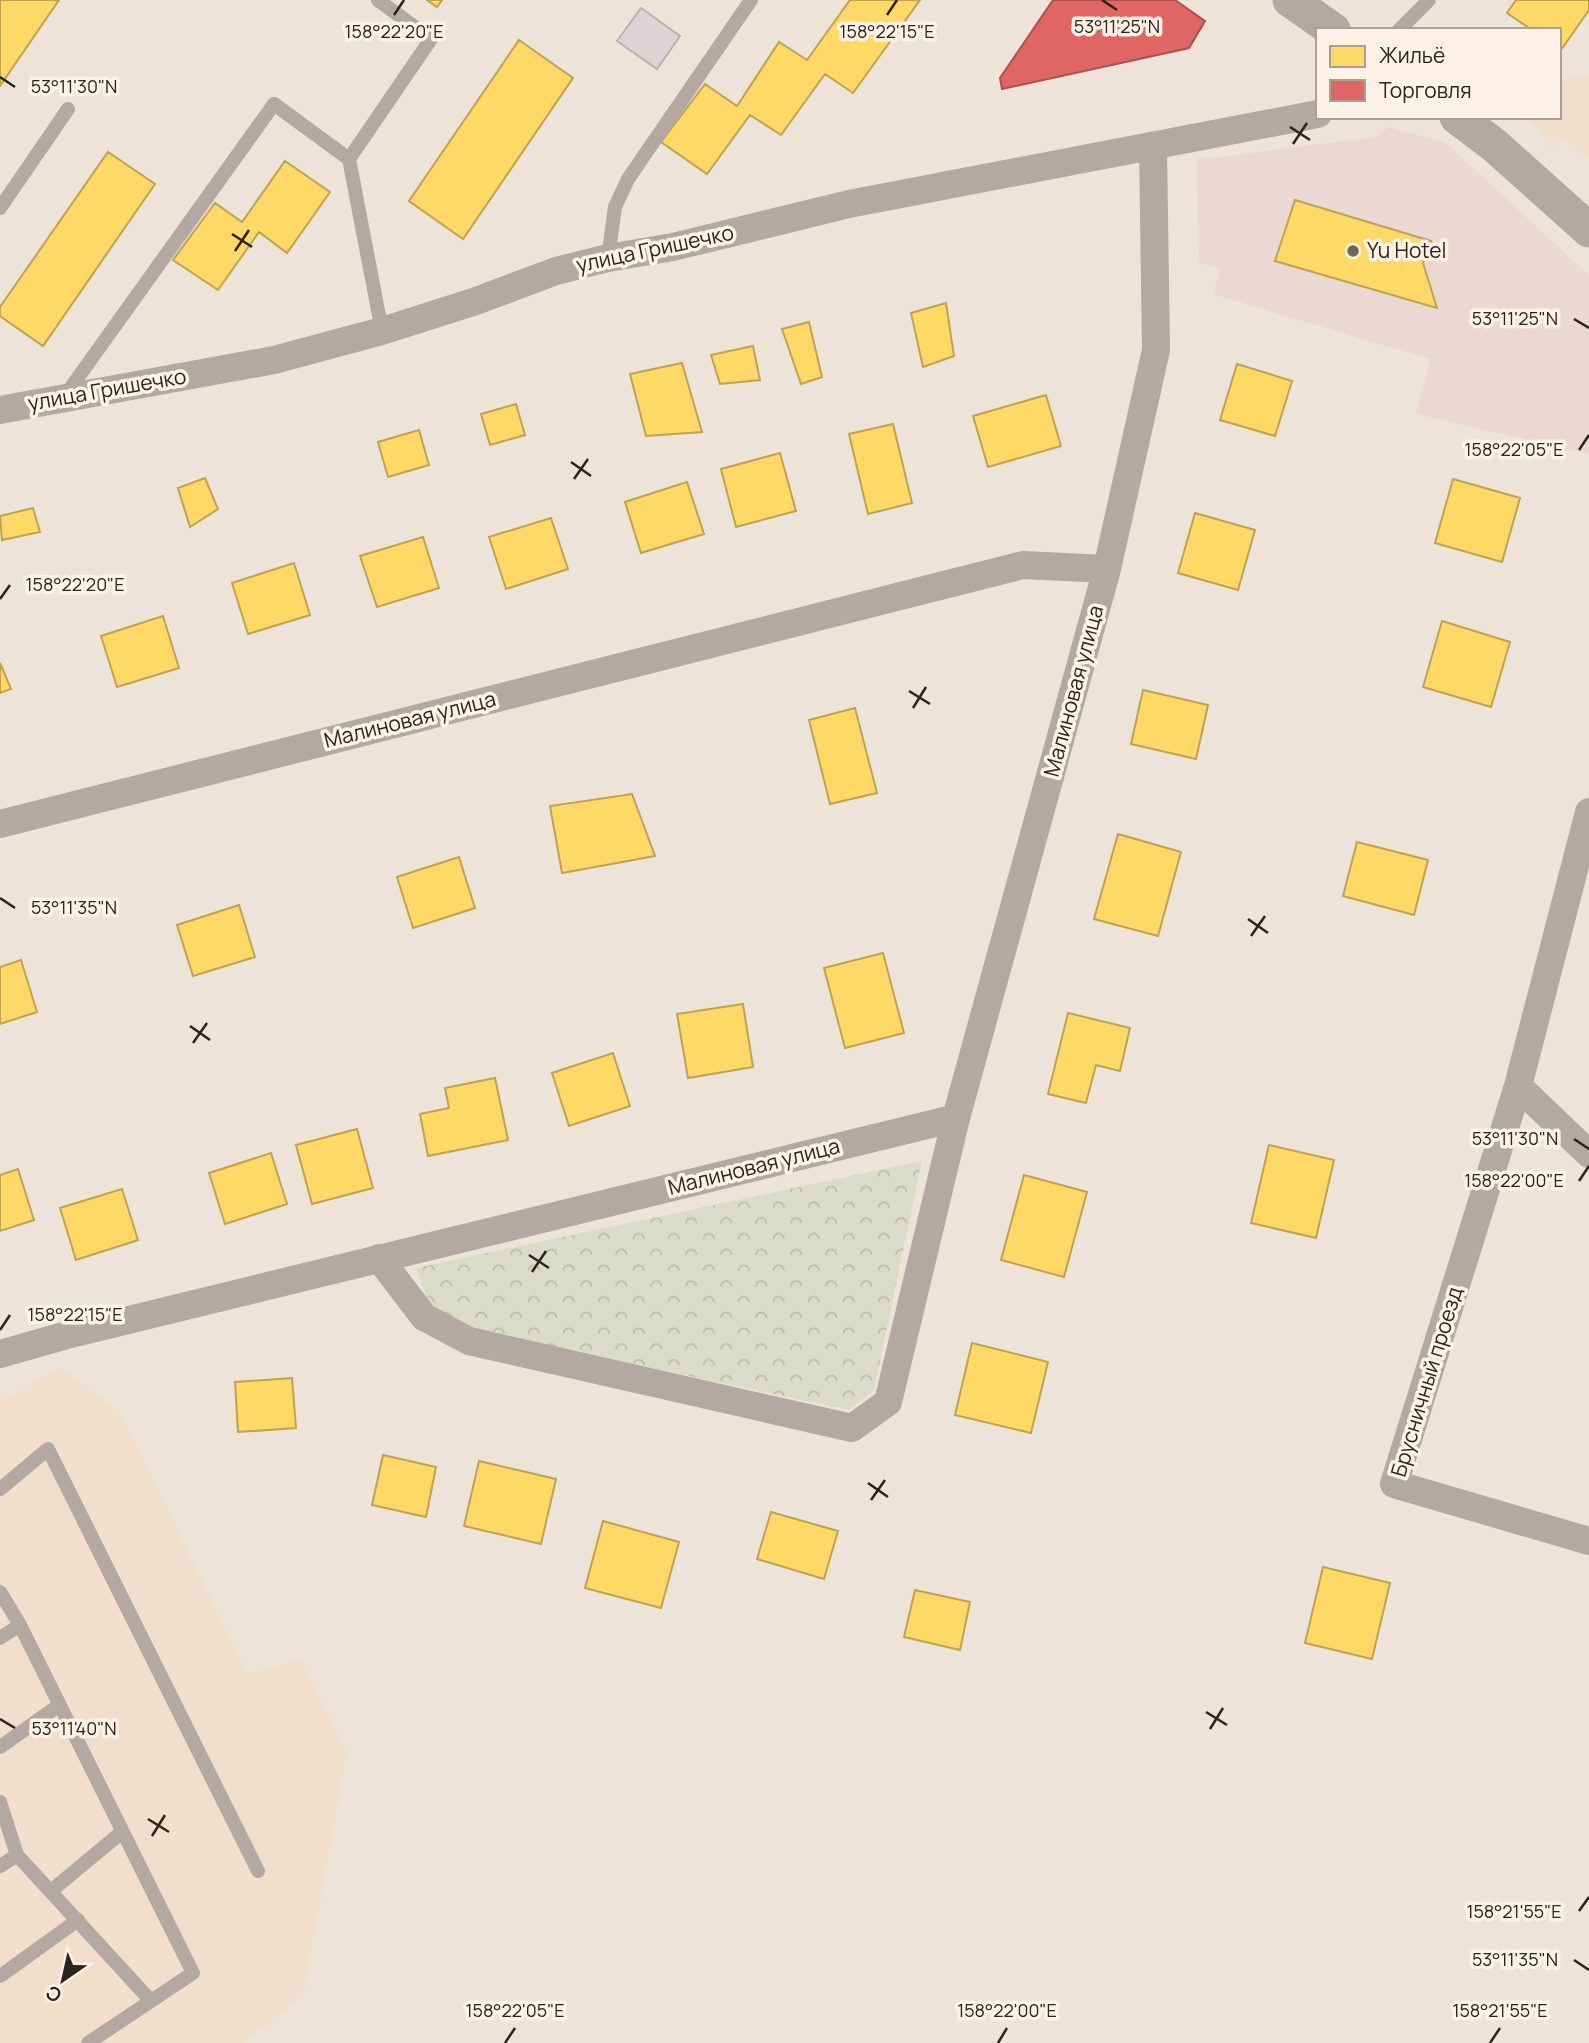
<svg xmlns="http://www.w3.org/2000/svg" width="1589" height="2043" viewBox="0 0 1589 2043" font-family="Manrope,sans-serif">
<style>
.commercial{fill:#ecd8d2}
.built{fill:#f1decb}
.forest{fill:url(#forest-crowns)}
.homes{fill:#ffd966;stroke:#bfa350;stroke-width:2}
.shops{fill:#e06666;stroke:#aa5250;stroke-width:2}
.building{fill:#dbd3d4;stroke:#bab3b2;stroke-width:2}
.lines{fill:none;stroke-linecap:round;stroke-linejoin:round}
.service{stroke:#b4a8a2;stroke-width:14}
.minor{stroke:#b4a8a2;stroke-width:28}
.tertiary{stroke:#b4a8a2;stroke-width:35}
.ticks{fill:none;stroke:#2b241d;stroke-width:2.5}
.poi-dot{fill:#6f675e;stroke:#fef2e6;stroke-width:2.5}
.labels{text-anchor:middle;stroke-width:7;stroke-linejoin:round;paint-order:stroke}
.street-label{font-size:21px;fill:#2b241d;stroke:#fef2e6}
.poi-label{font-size:21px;fill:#2b241d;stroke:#fef2e6;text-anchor:start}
.ticks-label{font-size:18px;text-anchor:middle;fill:#2b241d;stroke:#fef2e6;stroke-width:7;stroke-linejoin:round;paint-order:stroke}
</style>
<defs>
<pattern id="forest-crowns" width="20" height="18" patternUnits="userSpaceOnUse" patternTransform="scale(1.75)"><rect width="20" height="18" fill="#dbdcc7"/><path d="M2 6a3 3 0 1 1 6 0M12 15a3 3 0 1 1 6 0" fill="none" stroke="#bcbdaa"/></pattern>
</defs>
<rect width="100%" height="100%" fill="#eee3d8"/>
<path class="commercial" d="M1389 127 1446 143 1589 275V454L1416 414 1430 359 1213 294 1221 268 1199 263 1197 160 1374 137Z"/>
<path class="built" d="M1589 75V159L1562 136 1552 147 1526 117H1559V80Z
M61 1367 120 1413 248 1674 301 1659 347 1753 303 1996 243 2043H0V1402Z"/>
<path class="forest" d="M922 1161 874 1390 849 1410 481 1332 429 1305 416 1268Z"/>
<path class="homes" d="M0 0H59L0 86Z
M427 0H442L437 7Z
M850 0H920L853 93 825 74 781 135 750 115 707 174 661 142 705 84 737 106 779 42 807 60Z
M1516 0H1589V10L1561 50 1559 30H1532L1507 13Z
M519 40 573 78 463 239 409 201Z
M108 152 155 184 43 346 0 316V307Z
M285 161 330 192 287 253 259 232 218 290 173 260 215 203 242 222Z
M1295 200 1431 241 1423 263 1437 308 1275 261Z
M946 303 954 356 923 367 911 313Z
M809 322 822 377 801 384 782 329Z
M753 346 760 380 720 384 711 355Z
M682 363 702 432 646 436 630 374Z
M1237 364 1292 381 1275 436 1220 420Z
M1046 395 1061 446 988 467 973 416Z
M516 404 525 435 490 445 481 414Z
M893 424 912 503 868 514 849 434Z
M419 430 429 465 388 477 378 442Z
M780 453 796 511 736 527 721 469Z
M205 478 218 509 190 527 178 488Z
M1453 479 1520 498 1502 562 1435 543Z
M687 482 704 534 641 553 625 502Z
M33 508 40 532 2 540 0 516Z
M1195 513 1255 530 1238 590 1178 573Z
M551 518 568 569 506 589 489 537Z
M423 537 439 588 377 607 360 556Z
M294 563 310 615 248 634 232 583Z
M163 616 179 668 117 687 101 636Z
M1442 621 1510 642 1491 707 1423 687Z
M0 663 11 689 0 693Z
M1143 690 1208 705 1196 759 1131 744Z
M855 708 877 793 830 804 809 720Z
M632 794 655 856 562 873 550 806Z
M1118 834 1181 852 1158 936 1094 919Z
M1357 842 1428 860 1414 915 1343 896Z
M459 857 475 908 413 928 397 877Z
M239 905 255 957 193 976 177 925Z
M883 953 904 1033 845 1048 824 968Z
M21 960 37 1012 0 1024V967Z
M743 1004 753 1067 688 1078 677 1014Z
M1068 1013 1130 1028 1120 1071 1096 1065 1086 1103 1048 1094Z
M613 1053 630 1106 569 1126 552 1073Z
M495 1078 508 1140 428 1156 420 1114 449 1108 445 1088Z
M357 1129 373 1188 312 1204 296 1145Z
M1269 1145 1334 1160 1316 1238 1251 1223Z
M271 1153 287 1204 225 1224 209 1173Z
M18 1169 34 1220 0 1231V1175Z
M1024 1175 1087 1192 1064 1277 1001 1260Z
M122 1189 138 1240 76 1260 60 1208Z
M972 1343 1048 1362 1031 1433 955 1415Z
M292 1378 296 1428 238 1432 235 1382Z
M383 1455 436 1467 426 1517 372 1505Z
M479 1461 556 1479 541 1544 464 1526Z
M771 1512 838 1531 824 1579 757 1559Z
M603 1521 679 1542 661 1608 585 1588Z
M1323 1567 1390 1583 1372 1659 1305 1643Z
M915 1590 970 1602 960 1650 904 1637Z"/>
<path class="shops" d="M1053 0H1175L1205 21 1189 48 1002 89 1000 78Z"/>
<path class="building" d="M641 8 680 36 657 69 617 41Z"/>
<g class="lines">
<path class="service" d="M1399 30 1429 0
M349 159 431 39 378 0
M0 208 68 109
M608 258 615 207 628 179 751 0
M64 397 274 104 349 159 382 331
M0 1489 48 1449 258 1871
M0 1592 20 1625 193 1973 88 2043
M0 1638 20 1625
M0 1747 58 1706
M0 1802 17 1855 151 2001
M0 1866 17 1855
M51 1891 122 1832
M0 1976 78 1920"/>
<path class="minor" d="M0 410 274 360 382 331 476 301 556 271 608 258 673 247 849 204 1318 114
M1589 812 1518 1086 1394 1484 1589 1541
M0 824 1023 565 1107 569
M1518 1086 1589 1154
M379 1258 424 1317 469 1341 852 1428 888 1402 956 1118
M0 1354 67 1335 956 1118 1107 569 1156 350 1153 146"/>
<path class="tertiary" d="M1290 0 1333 30
M1457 117 1494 145 1589 230"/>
</g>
<path class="ticks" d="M1102 0 1117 10M394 15 404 0M887 15 897 0M0 77 15 87M1290 127 1310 140M1293 144 1307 123M232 234 252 247M235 251 249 230M1574 319 1589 328M1579 450 1589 435M571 462 591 476M574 479 588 459M0 599 10 585M909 691 930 704M913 708 926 687M0 898 15 908M1248 919 1268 933M1251 936 1265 916M190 1026 210 1040M193 1043 207 1023M1574 1139 1589 1149M1579 1181 1589 1166M529 1255 549 1268M532 1272 546 1251M0 1330 10 1315M868 1483 888 1497M871 1500 885 1480M1206 1712 1227 1725M0 1719 15 1728M1210 1729 1223 1708M148 1819 169 1832M152 1836 165 1815M1579 1911 1589 1897M1574 1960 1589 1970M505 2043 515 2028M998 2043 1007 2028M1490 2043 1500 2028"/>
<circle class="poi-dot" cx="1353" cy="251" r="7"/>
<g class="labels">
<g class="street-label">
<text transform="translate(655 249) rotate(-12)" y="7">улица Гришечко</text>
<text transform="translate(107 390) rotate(-10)" y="7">улица Гришечко</text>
<text transform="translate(1074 691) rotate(-75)" y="7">Малиновая улица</text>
<text transform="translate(410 720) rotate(-14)" y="7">Малиновая улица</text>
<text transform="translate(754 1167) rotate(-14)" y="7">Малиновая улица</text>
<text transform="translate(1427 1382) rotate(-73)" y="7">Брусничный проезд</text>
</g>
<g class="poi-label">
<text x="1367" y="258">Yu Hotel</text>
</g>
</g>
<g class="ticks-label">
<text x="1117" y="33">53°11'25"N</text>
<text x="394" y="38">158°22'20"E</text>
<text x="887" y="38">158°22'15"E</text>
<text x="74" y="93">53°11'30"N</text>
<text x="1515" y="325">53°11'25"N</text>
<text x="1514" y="456">158°22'05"E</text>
<text x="75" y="591">158°22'20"E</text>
<text x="74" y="914">53°11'35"N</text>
<text x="1515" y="1145">53°11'30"N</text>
<text x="1514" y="1187">158°22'00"E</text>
<text x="75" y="1321">158°22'15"E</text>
<text x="74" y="1735">53°11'40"N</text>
<text x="1514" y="1918">158°21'55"E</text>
<text x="1515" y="1966">53°11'35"N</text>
<text x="515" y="2017">158°22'05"E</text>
<text x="1007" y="2017">158°22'00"E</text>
<text x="1500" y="2017">158°21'55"E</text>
</g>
<rect x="1316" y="28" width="245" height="91" fill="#fef2e6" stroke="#aaa096" stroke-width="2"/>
<rect x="1330" y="46" width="35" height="21" fill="#ffd966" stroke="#aaa096" stroke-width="2"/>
<text x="1379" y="63" font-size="21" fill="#2b241d">Жильё</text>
<rect x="1330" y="80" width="35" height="21" fill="#e06666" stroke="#aaa096" stroke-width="2"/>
<text x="1379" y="98" font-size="21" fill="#2b241d">Торговля</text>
<g transform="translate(63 1980) rotate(214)" stroke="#fef2e6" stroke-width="5" paint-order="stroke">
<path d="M0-5L12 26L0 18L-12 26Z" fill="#2b241d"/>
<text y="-10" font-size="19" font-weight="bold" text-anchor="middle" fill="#2b241d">С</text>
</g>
</svg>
